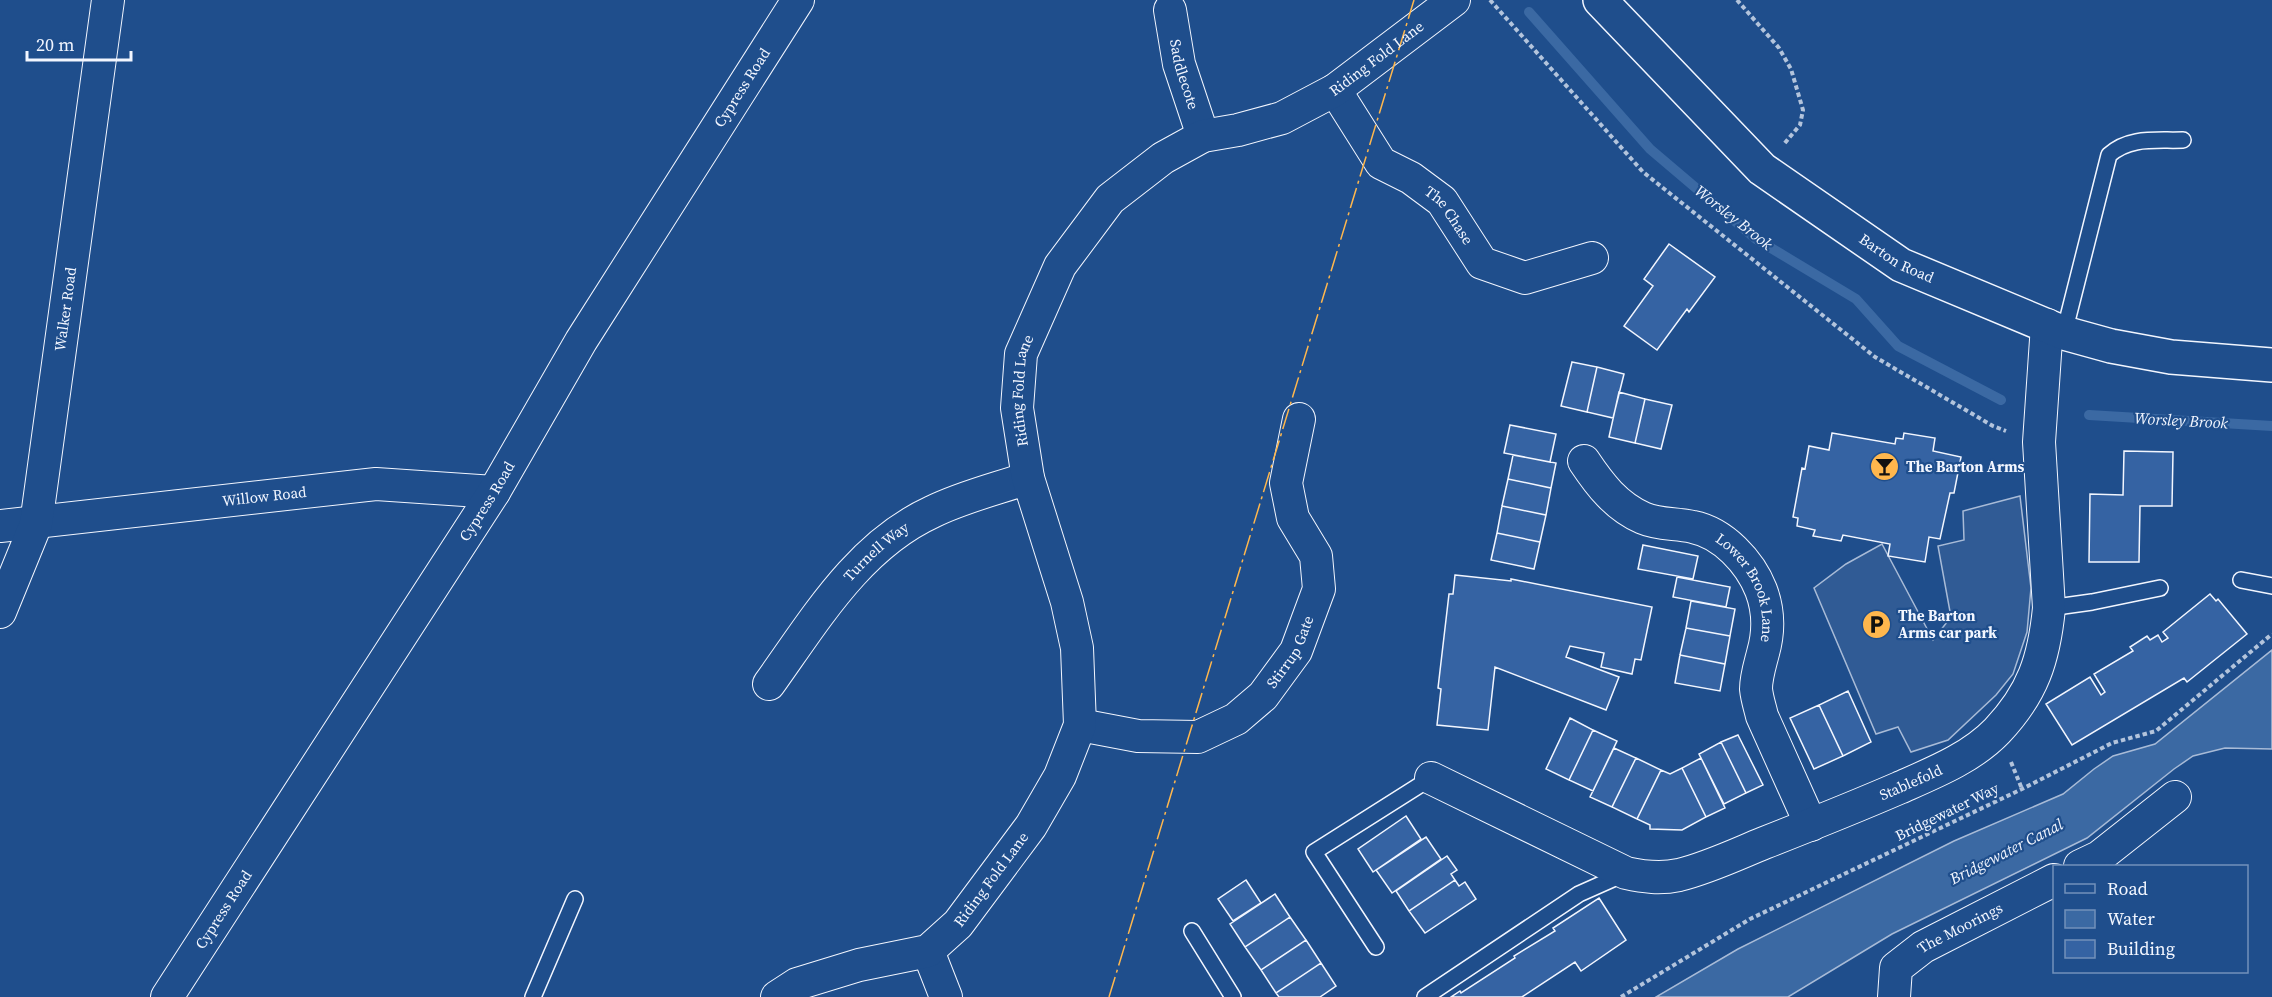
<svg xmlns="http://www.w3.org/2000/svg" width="2272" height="997" viewBox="0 0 2272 997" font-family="'Source Serif 4',serif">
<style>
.parking{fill:#305b95;stroke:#a8bbd7;stroke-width:1.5}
.water{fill:#3b69a3;stroke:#a8bbd7;stroke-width:1.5}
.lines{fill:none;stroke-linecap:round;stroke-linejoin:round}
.stream{stroke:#3b69a3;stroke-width:10}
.building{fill:#3563a3;stroke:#f2f6ff;stroke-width:1.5}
.service-casing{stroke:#f2f6ff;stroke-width:18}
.minor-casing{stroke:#f2f6ff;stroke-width:34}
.secondary-casing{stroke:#f2f6ff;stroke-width:36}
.path{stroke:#b3c4dc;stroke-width:4;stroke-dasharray:4.5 3;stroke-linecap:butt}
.service{stroke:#1f4e8c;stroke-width:15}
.minor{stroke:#1f4e8c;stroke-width:32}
.secondary{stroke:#1f4e8c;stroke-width:33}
.power{stroke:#ffb74d;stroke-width:1.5;stroke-dasharray:21 4.5 3 4.5;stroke-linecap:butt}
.labels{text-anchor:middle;stroke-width:4.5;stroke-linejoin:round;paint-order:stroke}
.street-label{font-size:15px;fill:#f2f6ff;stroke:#1f4e8c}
.poi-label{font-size:15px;font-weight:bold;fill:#f2f6ff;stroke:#1f4e8c;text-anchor:start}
.water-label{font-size:16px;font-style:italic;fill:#f2f6ff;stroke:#1f4e8c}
</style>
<rect width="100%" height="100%" fill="#1f4e8c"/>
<path class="parking" d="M2020 496 2031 588 2027 632 2013 674 1996 695 1948 740 1911 752 1898 727 1876 734 1814 588 1846 564 1882 544 1933 640 1951 617 1938 546 1964 540 1963 511Z"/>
<path class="water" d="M2272 650V749L2225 748 2193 756 2174 769 2087 838 1892 934 1788 997H1656L1738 949 1954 841 2063 794 2094 769 2113 756 2155 744Z"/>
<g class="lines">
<path class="stream" d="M1529 12 1650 149 1756 239 1856 299 1898 346 2001 400
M2089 415 2272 426"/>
</g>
<path class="building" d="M1669 244 1715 277 1689 312 1687 309 1657 350 1624 326 1653 286 1644 279Z
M1572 362 1597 367 1587 412 1561 406Z
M1597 367 1624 374 1613 418 1587 412Z
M1619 392 1645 399 1635 443 1609 437Z
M1645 399 1672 405 1661 449 1635 443Z
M1510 425 1556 434 1550 462 1504 453Z
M1832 433 1895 444 1896 438 1903 439 1904 433 1935 438 1933 451 1961 457 1954 493H1950L1940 539 1929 537 1925 562 1888 556 1890 544 1843 535 1841 541 1813 536 1815 530 1797 526 1798 518 1793 517 1802 468 1805 469 1809 446 1829 450Z
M2124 451 2173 452 2172 506H2140L2139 562H2089L2090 494 2123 495Z
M1513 455 1556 463 1551 488 1508 479Z
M1508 479 1551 488 1546 515 1502 506Z
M1502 506 1546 515 1540 542 1497 533Z
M1497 533 1540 542 1534 569 1491 560Z
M1643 545 1698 556 1693 579 1638 569Z
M1455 575 1511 581V579L1652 607 1641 660 1635 659 1632 674 1601 667 1604 653 1570 646 1566 657 1619 677 1606 710 1495 667 1488 730 1437 725 1441 689 1438 688 1449 594H1453Z
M1677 577 1730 587 1726 607 1673 597Z
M2210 594 2216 601 2218 599 2247 634 2187 682 2184 678 2072 745 2046 704 2090 677 2101 695 2105 692 2094 674 2133 651 2130 647 2147 636 2150 640 2158 635 2162 642 2168 638 2163 632Z
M1691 601 1735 609 1730 636 1686 628Z
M1686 628 1730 636 1725 664 1680 655Z
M1680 655 1725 664 1720 691 1675 683Z
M1848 691 1871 742 1843 756 1819 705Z
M1819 705 1843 756 1814 769 1790 718Z
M1570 718 1593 730 1569 780 1546 769Z
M1593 730 1617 741 1593 791 1569 780Z
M1738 735 1763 785 1746 793 1721 742Z
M1721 742 1746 793 1724 804 1699 754Z
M1614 748 1636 758 1612 807 1590 797Z
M1636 758 1661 770 1637 819 1612 807Z
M1701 758 1725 808 1706 817 1682 768Z
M1682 768 1706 817 1682 830 1650 829V825L1637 819 1661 770 1670 774Z
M1406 816 1421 839 1373 872 1358 849Z
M1426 837 1441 859 1392 893 1376 870Z
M1447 856 1457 870 1451 874 1455 880 1409 911 1396 891Z
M1246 880 1261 903 1233 921 1218 899Z
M1455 880 1459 886 1465 882 1476 899 1425 933 1409 911Z
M1275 894 1290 917 1245 947 1230 924Z
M1599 898 1626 940 1581 971 1575 962 1522 997H1451L1460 991 1461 993 1515 958 1514 956 1555 931 1553 928Z
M1290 917 1306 940 1261 970 1245 947Z
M1306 940 1321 963 1276 993 1261 970Z
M1321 963 1336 986 1320 997H1279L1276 993Z"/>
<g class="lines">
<defs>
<path id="service" d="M2064 333 2109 155C2130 136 2157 141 2183 140
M2241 580 2272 586
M2049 608 2092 602 2160 588
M1192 931 1233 997
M1376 947 1314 852 1431 778
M533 997 575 899
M1425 997 1579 894 1624 874"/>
<g id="minor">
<path id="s1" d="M1170 10 1179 64 1203 136"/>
<path id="s2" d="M1335 90 1381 163 1411 178 1442 201 1482 263 1525 278 1592 258"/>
<path id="s3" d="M1584 461C1600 485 1616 506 1643 518 1659 525 1676 523 1693 527 1723 533 1750 562 1761 590 1769 611 1769 632 1763 653 1760 665 1756 677 1756 689 1757 699 1760 707 1762 716L1811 825"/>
<path id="s4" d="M0 526 376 484 494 492"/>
<path id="s5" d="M0 612 36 524 108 0"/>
<path id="s6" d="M769 684C815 620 858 546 932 512 962 497 996 489 1028 478"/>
<path id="s7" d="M1080 725 1138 736 1198 737 1236 719 1263 696 1296 651 1319 589 1316 556 1293 518 1286 483 1299 419"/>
<path id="s8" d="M1431 778 1626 873C1644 877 1660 879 1679 875 1708 868 1737 854 1764 843 1810 825 1855 807 1899 788 1933 773 1971 758 1997 731 2033 693 2044 659 2049 608L2039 442 2047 325"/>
<path d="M2080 866 2099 857 2175 797"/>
<path d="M928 951 946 997"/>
<path id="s9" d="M167 997 494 492 581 341 798 0"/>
<path id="s10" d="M777 997 797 984 859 965 928 951 958 924 1031 826 1060 776 1080 725 1077 648 1067 602 1028 478 1017 408 1021 354 1060 266 1110 199 1163 158 1203 136 1238 130 1282 118 1335 90 1454 0"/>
<path id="s11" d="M1894 997 1896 968 1923 947 2054 880"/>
</g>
<g id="secondary">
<path id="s12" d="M1600 0 1762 169 1901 265 2064 333 2111 346 2171 357 2272 365"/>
</g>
</defs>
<use href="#service" class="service-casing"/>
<use href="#minor" class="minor-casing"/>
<use href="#secondary" class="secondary-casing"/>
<path class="path" d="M1490 0 1643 172 1875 357 1993 426 2006 431
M1737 0 1779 48 1791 69 1803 110 1800 125 1784 144
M2011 762 2022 789
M1621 997 1750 919 2022 789 2112 743 2156 731 2272 634"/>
<use href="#service" class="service"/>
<use href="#minor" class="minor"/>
<use href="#secondary" class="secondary"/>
<path class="power" d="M1109 997 1414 0"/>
</g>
<defs>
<symbol id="bar-disc" viewBox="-11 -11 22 22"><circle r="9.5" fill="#ffb74d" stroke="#1f4e8c"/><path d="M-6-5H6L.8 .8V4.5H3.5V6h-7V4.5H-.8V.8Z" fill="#111"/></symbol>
<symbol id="parking-disc" viewBox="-11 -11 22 22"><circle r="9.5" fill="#ffb74d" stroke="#1f4e8c"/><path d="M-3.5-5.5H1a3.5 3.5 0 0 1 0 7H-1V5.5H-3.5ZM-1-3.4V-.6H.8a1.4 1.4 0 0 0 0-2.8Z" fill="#111"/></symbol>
</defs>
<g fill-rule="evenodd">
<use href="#bar-disc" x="1868" y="450" width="33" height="33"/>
<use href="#parking-disc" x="1860" y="608" width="33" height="33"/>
</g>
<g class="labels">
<g class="street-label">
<text dy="5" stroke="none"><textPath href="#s10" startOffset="1299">Riding Fold Lane</textPath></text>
<text dy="5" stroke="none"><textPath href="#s1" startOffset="66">Saddlecote</textPath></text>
<text dy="5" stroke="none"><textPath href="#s9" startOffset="1076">Cypress Road</textPath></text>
<text dy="5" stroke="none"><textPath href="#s2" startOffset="174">The Chase</textPath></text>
<text dy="5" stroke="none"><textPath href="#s12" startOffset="396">Barton Road</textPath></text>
<text dy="5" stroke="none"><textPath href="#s5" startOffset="312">Walker Road</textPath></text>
<text dy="5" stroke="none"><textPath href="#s10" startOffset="777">Riding Fold Lane</textPath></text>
<text dy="5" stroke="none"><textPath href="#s4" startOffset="266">Willow Road</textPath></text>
<text dy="5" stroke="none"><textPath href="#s9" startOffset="590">Cypress Road</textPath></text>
<text dy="5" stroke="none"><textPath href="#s6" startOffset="171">Turnell Way</textPath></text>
<text dy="5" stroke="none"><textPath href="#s3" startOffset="222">Lower Brook Lane</textPath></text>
<text dy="5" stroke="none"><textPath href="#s7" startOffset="249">Stirrup Gate</textPath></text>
<text dy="5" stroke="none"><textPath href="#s8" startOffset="520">Stablefold</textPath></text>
<text transform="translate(1947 812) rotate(-26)" y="5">Bridgewater Way</text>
<text dy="5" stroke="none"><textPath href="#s10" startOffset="255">Riding Fold Lane</textPath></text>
<text dy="5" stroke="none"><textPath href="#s9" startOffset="104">Cypress Road</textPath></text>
<text dy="5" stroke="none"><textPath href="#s11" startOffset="105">The Moorings</textPath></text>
</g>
<g class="poi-label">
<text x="1906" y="472">The Barton Arms</text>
<text x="1898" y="621">The Barton<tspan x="1898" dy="17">Arms car park</tspan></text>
</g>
<g class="water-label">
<text transform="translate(1734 217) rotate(38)" y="6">Worsley Brook</text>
<text transform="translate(2181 420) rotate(3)" y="6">Worsley Brook</text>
<text transform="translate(2006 851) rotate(-27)" y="6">Bridgewater Canal</text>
</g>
</g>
<rect x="2053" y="865" width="195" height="108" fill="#1f4e8c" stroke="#7391ba" stroke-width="1.5"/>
<rect x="2065" y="884" width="30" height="9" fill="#1f4e8c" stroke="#7391ba" stroke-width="1.5"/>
<text x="2107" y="895" font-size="18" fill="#f2f6ff">Road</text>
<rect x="2065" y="910" width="30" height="18" fill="#3b69a3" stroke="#7391ba" stroke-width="1.5"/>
<text x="2107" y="925" font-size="18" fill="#f2f6ff">Water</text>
<rect x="2065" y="940" width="30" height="18" fill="#3563a3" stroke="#7391ba" stroke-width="1.5"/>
<text x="2107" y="955" font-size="18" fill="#f2f6ff">Building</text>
<path d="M27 51v9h104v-9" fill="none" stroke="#f2f6ff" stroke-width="3"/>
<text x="36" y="51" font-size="18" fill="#f2f6ff" stroke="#1f4e8c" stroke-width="4.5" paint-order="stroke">20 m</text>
</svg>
